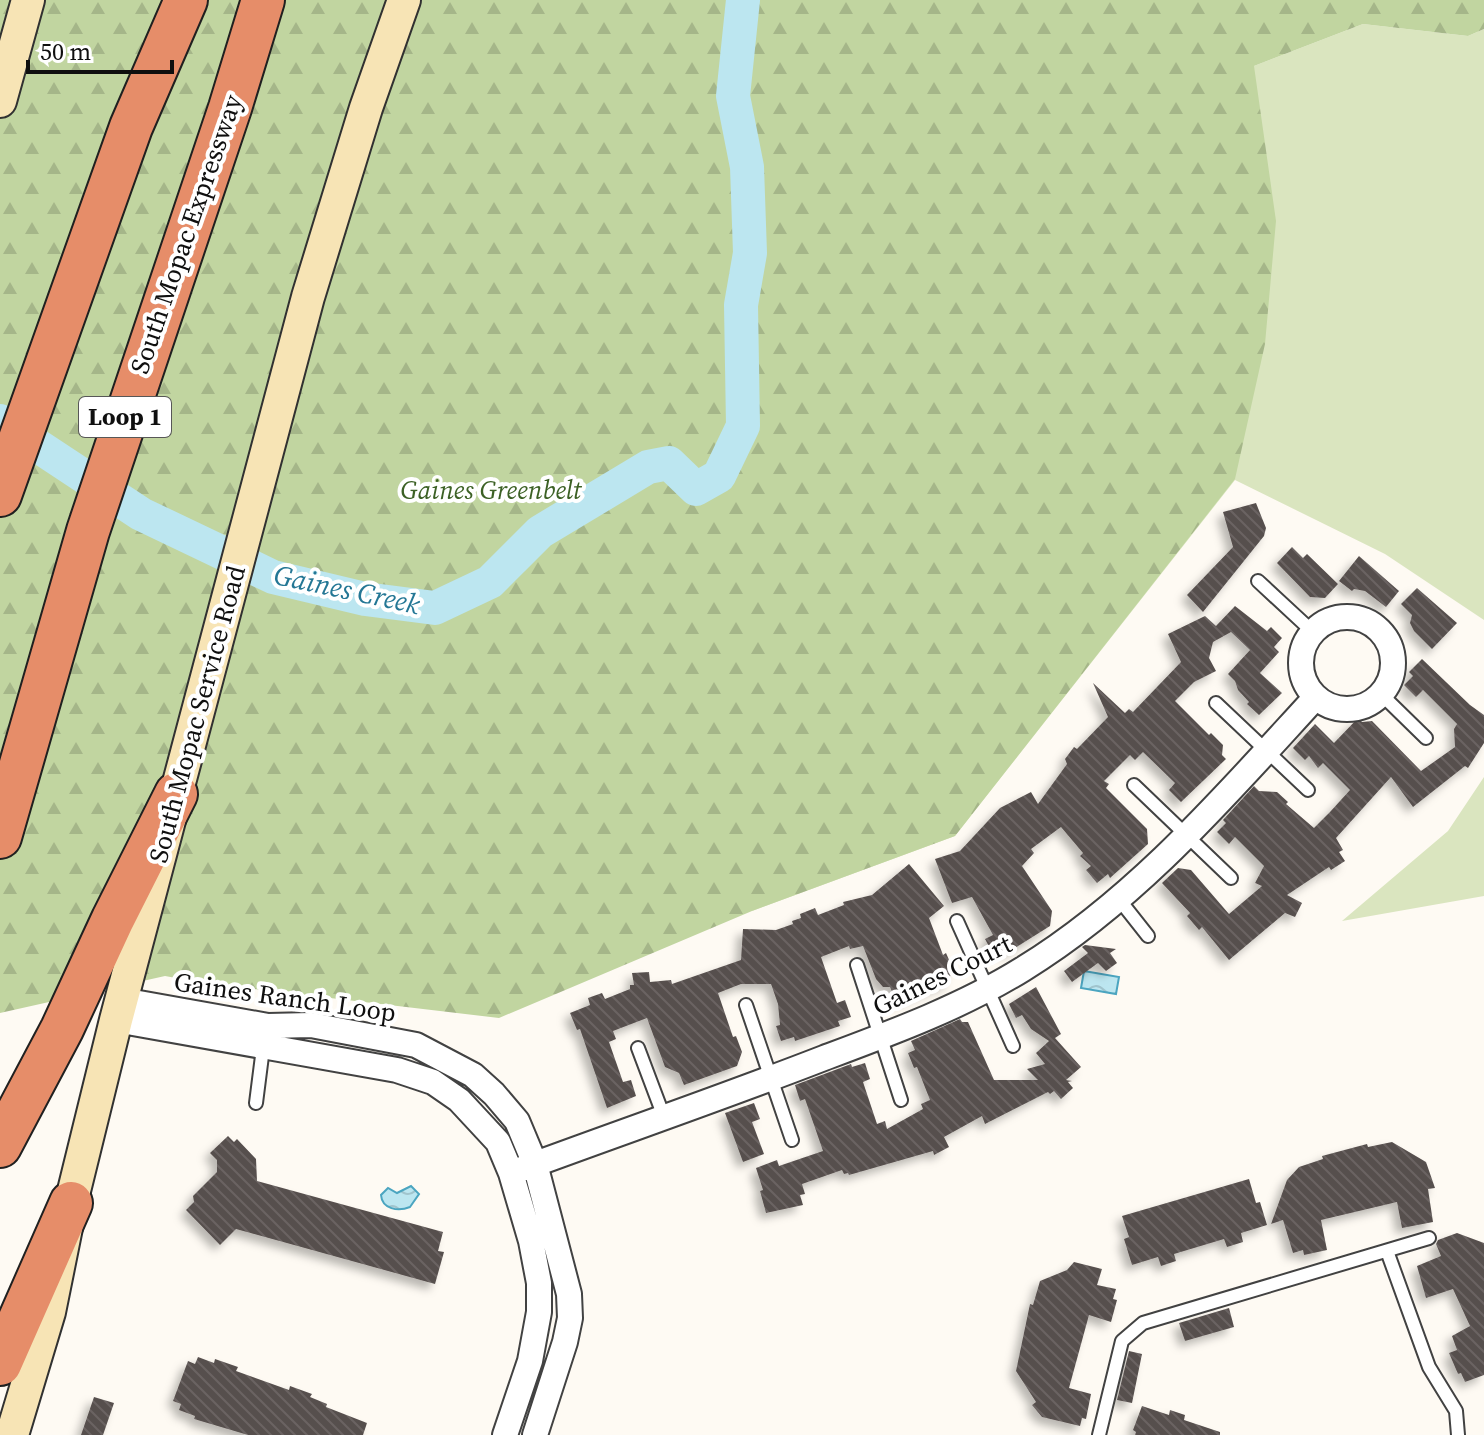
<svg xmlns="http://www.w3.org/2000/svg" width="1484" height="1435" viewBox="0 0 1484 1435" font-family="'Source Serif 4',serif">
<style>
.grass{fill:#dae5bf}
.forest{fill:url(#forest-firs)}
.water{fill:url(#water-waves);stroke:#4ba5c0;stroke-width:2}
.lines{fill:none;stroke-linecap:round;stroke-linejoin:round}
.river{stroke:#bce6f0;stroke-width:34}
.building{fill:url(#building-back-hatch);filter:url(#shadow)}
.service-casing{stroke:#424242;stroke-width:16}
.minor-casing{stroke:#424242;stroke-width:28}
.secondary-casing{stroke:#313131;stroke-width:36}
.motorway-casing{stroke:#202020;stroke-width:46}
.service{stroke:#fff;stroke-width:12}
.minor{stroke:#fff;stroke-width:24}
.secondary{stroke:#f7e4b5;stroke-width:32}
.motorway{stroke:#e68d69;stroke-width:42}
.labels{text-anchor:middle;stroke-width:8;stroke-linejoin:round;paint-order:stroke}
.shield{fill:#fff;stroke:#575757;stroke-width:2}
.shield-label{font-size:24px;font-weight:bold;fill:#0f0f0f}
.street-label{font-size:26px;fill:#0f0f0f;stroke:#fff}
.park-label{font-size:26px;font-style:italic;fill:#3c6125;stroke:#fff}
.water-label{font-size:28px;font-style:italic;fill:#247795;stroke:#fff}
</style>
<defs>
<pattern id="forest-firs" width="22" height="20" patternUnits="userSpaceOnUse" patternTransform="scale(2)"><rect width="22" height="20" fill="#c1d5a0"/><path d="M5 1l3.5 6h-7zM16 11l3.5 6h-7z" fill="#a5b689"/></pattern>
<pattern id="water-waves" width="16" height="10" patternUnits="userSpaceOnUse" patternTransform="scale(2)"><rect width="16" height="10" fill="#bce6f0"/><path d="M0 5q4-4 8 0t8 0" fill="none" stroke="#a0c4cd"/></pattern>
<pattern id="building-back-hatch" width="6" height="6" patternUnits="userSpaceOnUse" patternTransform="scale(2)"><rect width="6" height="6" fill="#574f4d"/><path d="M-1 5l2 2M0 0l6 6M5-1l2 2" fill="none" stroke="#6a6462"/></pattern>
<filter id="shadow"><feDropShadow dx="-6" dy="6" stdDeviation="4" flood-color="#0004"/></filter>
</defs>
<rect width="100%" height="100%" fill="#fefaf3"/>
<path class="grass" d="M1363 24 1468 36 1484 29V620L1385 554 1235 480 955 836 752 911 1254 66Z
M1484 777V896L1342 921 1448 831Z"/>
<path class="forest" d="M0 0H1484V29L1468 36 1363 24 1254 66 1276 221 1265 344 1235 479 955 836 752 911 499 1018 203 983 165 976 0 1013Z"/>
<path class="water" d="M1084 971 1119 977 1116 994 1081 988Z
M411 1186 419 1194 410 1207C398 1212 382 1209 381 1195L388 1188 397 1193Z"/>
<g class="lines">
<path class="river" d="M0 421 141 514 273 577 365 599 435 608 490 582 540 532 648 467 669 463 696 489 719 476 743 426 741 305 750 253 747 167 733 96 743 0"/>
</g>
<path class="building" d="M1256 503 1266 528 1264 536 1203 612 1187 595 1233 547 1223 512Z
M1292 547 1303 558 1307 554 1338 584 1325 598 1310 597 1277 563Z
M1359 556 1399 591 1386 607 1365 591 1354 589 1352 591 1339 581Z
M1417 588 1457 623 1432 649 1414 631 1410 623 1412 615 1401 604Z
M1235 606 1267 631 1271 627 1282 638 1274 647 1279 652 1260 673 1282 693 1259 715 1247 704 1249 702 1238 690 1235 681 1228 674 1250 650 1231 632 1213 642 1209 658 1216 671 1194 682 1175 701 1209 735 1211 733 1223 745 1222 755 1226 759 1181 802 1169 790 1175 783 1143 752 1135 760 1130 755 1104 781 1109 784 1106 788 1147 829 1148 844 1110 878 1108 874 1097 883 1086 870 1091 866 1080 856 1083 853 1061 827 1031 849 1034 853 1022 866 1052 911 1050 926 1007 953 1004 948 993 954 985 939 993 935 972 897 952 903 935 859 960 851 1000 808 1031 792 1038 804 1067 764 1065 759 1074 747 1077 749 1108 717 1093 683 1125 713 1129 709 1133 712 1181 662 1168 634 1205 616 1216 626Z
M1422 659 1470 705 1484 715V743L1468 768 1465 766 1413 807 1391 777 1336 838 1343 850 1339 852 1345 861 1331 870 1329 867 1287 895 1302 903 1295 917 1285 913 1229 960 1202 927 1199 930 1187 916 1190 913 1162 883 1178 868 1191 870 1229 914 1262 886 1255 883 1264 866 1235 837 1229 844 1217 832 1226 823 1223 820 1254 786 1259 791 1277 792 1288 802 1286 804 1314 828 1330 812 1350 790 1323 763 1318 768 1309 756 1305 760 1293 748 1315 724 1334 743 1358 718 1362 722 1372 721 1421 771 1455 747 1454 729 1457 724 1423 690 1416 697 1404 685 1413 676 1409 672Z
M909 864 944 906 929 918 943 955 946 953 953 969 949 979 950 982 897 1002 890 987H883L876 979 863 946 850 949 849 946 821 957 837 1003 845 1000 851 1017 838 1021 840 1026 795 1041 794 1037 781 1041 776 1026 780 1025 778 1004 771 984H741L718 993 733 1037 736 1036 742 1052 737 1066 684 1085 679 1073 665 1067 647 1018 613 1031 616 1039 609 1042 623 1082 631 1080 636 1096 607 1108 580 1029 577 1030 570 1013 590 1005 588 998 602 993 605 999 630 989V985H634L632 973 649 972 650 982 671 980 672 984 741 960 743 929 776 930 793 924 792 921 801 918 800 914 815 908 818 915 844 905 843 902 872 895Z
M1085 945 1116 949 1110 953 1117 963 1106 971 1098 963 1072 982 1064 971 1088 953 1082 947Z
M1036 987 1061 1034 1055 1038 1081 1067 1066 1080 1072 1081 1068 1082 1073 1088 1061 1099 1054 1091 1050 1094 1048 1092 985 1124 982 1116 944 1137 949 1147 934 1155 933 1151 849 1175 848 1173 844 1174 842 1170 802 1184 805 1194 800 1195 803 1205 766 1213 760 1191 763 1190 756 1168 777 1160 779 1166 823 1151 805 1099 800 1101 795 1085 851 1064 852 1067 865 1063 870 1079 863 1082 877 1124 885 1121 887 1129 923 1109 921 1104 930 1100 917 1067 914 1068 908 1053 915 1050 911 1041 960 1019 962 1022H968L994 1080H1038L1027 1069 1045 1064 1036 1053 1049 1041 1031 1029 1022 1015 1016 1018 1009 1004Z
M754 1103 760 1119 752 1122 764 1154 743 1162 725 1113Z
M228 1136 234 1142 237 1139 256 1159 257 1181 443 1232 438 1251 444 1252 435 1284 236 1229 220 1245 186 1210 194 1202 193 1196 217 1172V1160L210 1153Z
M1392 1142 1426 1162 1435 1188 1428 1189 1433 1222 1402 1228 1397 1202 1321 1220 1327 1250 1304 1255 1303 1250 1293 1253 1283 1220 1271 1224 1287 1180 1299 1167 1323 1159 1322 1156 1367 1144 1368 1147Z
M1249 1179 1256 1203 1260 1202 1267 1225 1241 1233 1243 1242 1227 1247 1224 1239 1174 1254 1176 1261 1161 1266 1158 1257 1132 1265 1124 1239 1129 1237 1122 1216Z
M1457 1233 1484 1243V1375L1465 1382 1461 1373 1458 1374 1449 1353 1457 1350 1452 1336 1470 1326 1453 1289 1426 1298 1417 1266 1441 1256 1436 1244 1438 1240Z
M1074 1262 1102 1269 1097 1285 1116 1289 1113 1299 1117 1300 1111 1322 1089 1315 1069 1388 1091 1394 1086 1419 1082 1418 1080 1426 1042 1417 1032 1405 1036 1402 1016 1371 1030 1304 1033 1305 1040 1281 1067 1270Z
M1229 1308 1234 1327 1185 1341 1179 1323Z
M1129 1351 1142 1354 1132 1403 1117 1400Z
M198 1357 214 1363 215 1359 238 1367 236 1371 289 1390 290 1386 312 1394 310 1397 327 1404 326 1407 367 1423 363 1435H248L194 1419 195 1416 179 1410 181 1404 173 1401 188 1361 195 1364Z
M94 1397 114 1403 103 1435H81Z
M1142 1406 1169 1415 1170 1410 1185 1415 1184 1420 1220 1432V1435H1135L1136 1432 1133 1430Z"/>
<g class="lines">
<defs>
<path id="service" d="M1258 581 1313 632
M1381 694 1426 738
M1216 703 1308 790
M1134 785 1231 878
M1118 898 1148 936
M957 921 1013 1046
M857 965 901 1100
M746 1005 792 1140
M638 1048 664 1117
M256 1103 263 1048
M1387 1251 1429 1367 1456 1411 1458 1435
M1099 1435 1122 1341 1143 1323 1429 1238"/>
<path id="minor" d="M1301 663a46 46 0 1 1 92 0a46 46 0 1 1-92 0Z
M122 1000 268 1026 311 1025 416 1045 473 1075 494 1094 517 1121 535 1164 569 1294 570 1318 565 1342 535 1435
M116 1020 397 1070 433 1082 459 1100 498 1142 511 1173 531 1241 539 1283V1312L530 1361 505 1435
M511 1173C616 1134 721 1098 824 1058 891 1033 962 1007 1023 969 1137 899 1226 795 1315 698"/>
<path id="secondary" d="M0 101 28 0
M12 1435 49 1312 71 1203 116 1020 308 297 366 108 404 0"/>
<path id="motorway" d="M0 495 131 127 186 0
M0 837 88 531 230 108 263 0
M0 1146 62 1029 113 919 176 794
M0 1364 71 1203"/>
</defs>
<use href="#service" class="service-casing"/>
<use href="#minor" class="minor-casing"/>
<use href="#secondary" class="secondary-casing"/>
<use href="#motorway" class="motorway-casing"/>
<use href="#service" class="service"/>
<use href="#minor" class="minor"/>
<use href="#secondary" class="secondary"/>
<use href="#motorway" class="motorway"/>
</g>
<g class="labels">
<rect class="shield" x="79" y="397" width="92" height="40" rx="6"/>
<g class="shield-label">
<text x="125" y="425">Loop 1</text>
</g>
<g class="street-label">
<text transform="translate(186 234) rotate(-71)" y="9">South Mopac Expressway</text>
<text transform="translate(197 714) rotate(-75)" y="9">South Mopac Service Road</text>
<text transform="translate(942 975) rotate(-26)" y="9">Gaines Court</text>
<text transform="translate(285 997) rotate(8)" y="9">Gaines Ranch Loop</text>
</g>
<g class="park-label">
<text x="491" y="499">Gaines Greenbelt</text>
</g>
<g class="water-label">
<text transform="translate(347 589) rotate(12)" y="10">Gaines Creek</text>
</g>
</g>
<path d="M28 60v12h144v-12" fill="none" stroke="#0f0f0f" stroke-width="4"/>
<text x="40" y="60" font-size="24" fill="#0f0f0f" stroke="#ffffff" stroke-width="6" paint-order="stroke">50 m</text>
</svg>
